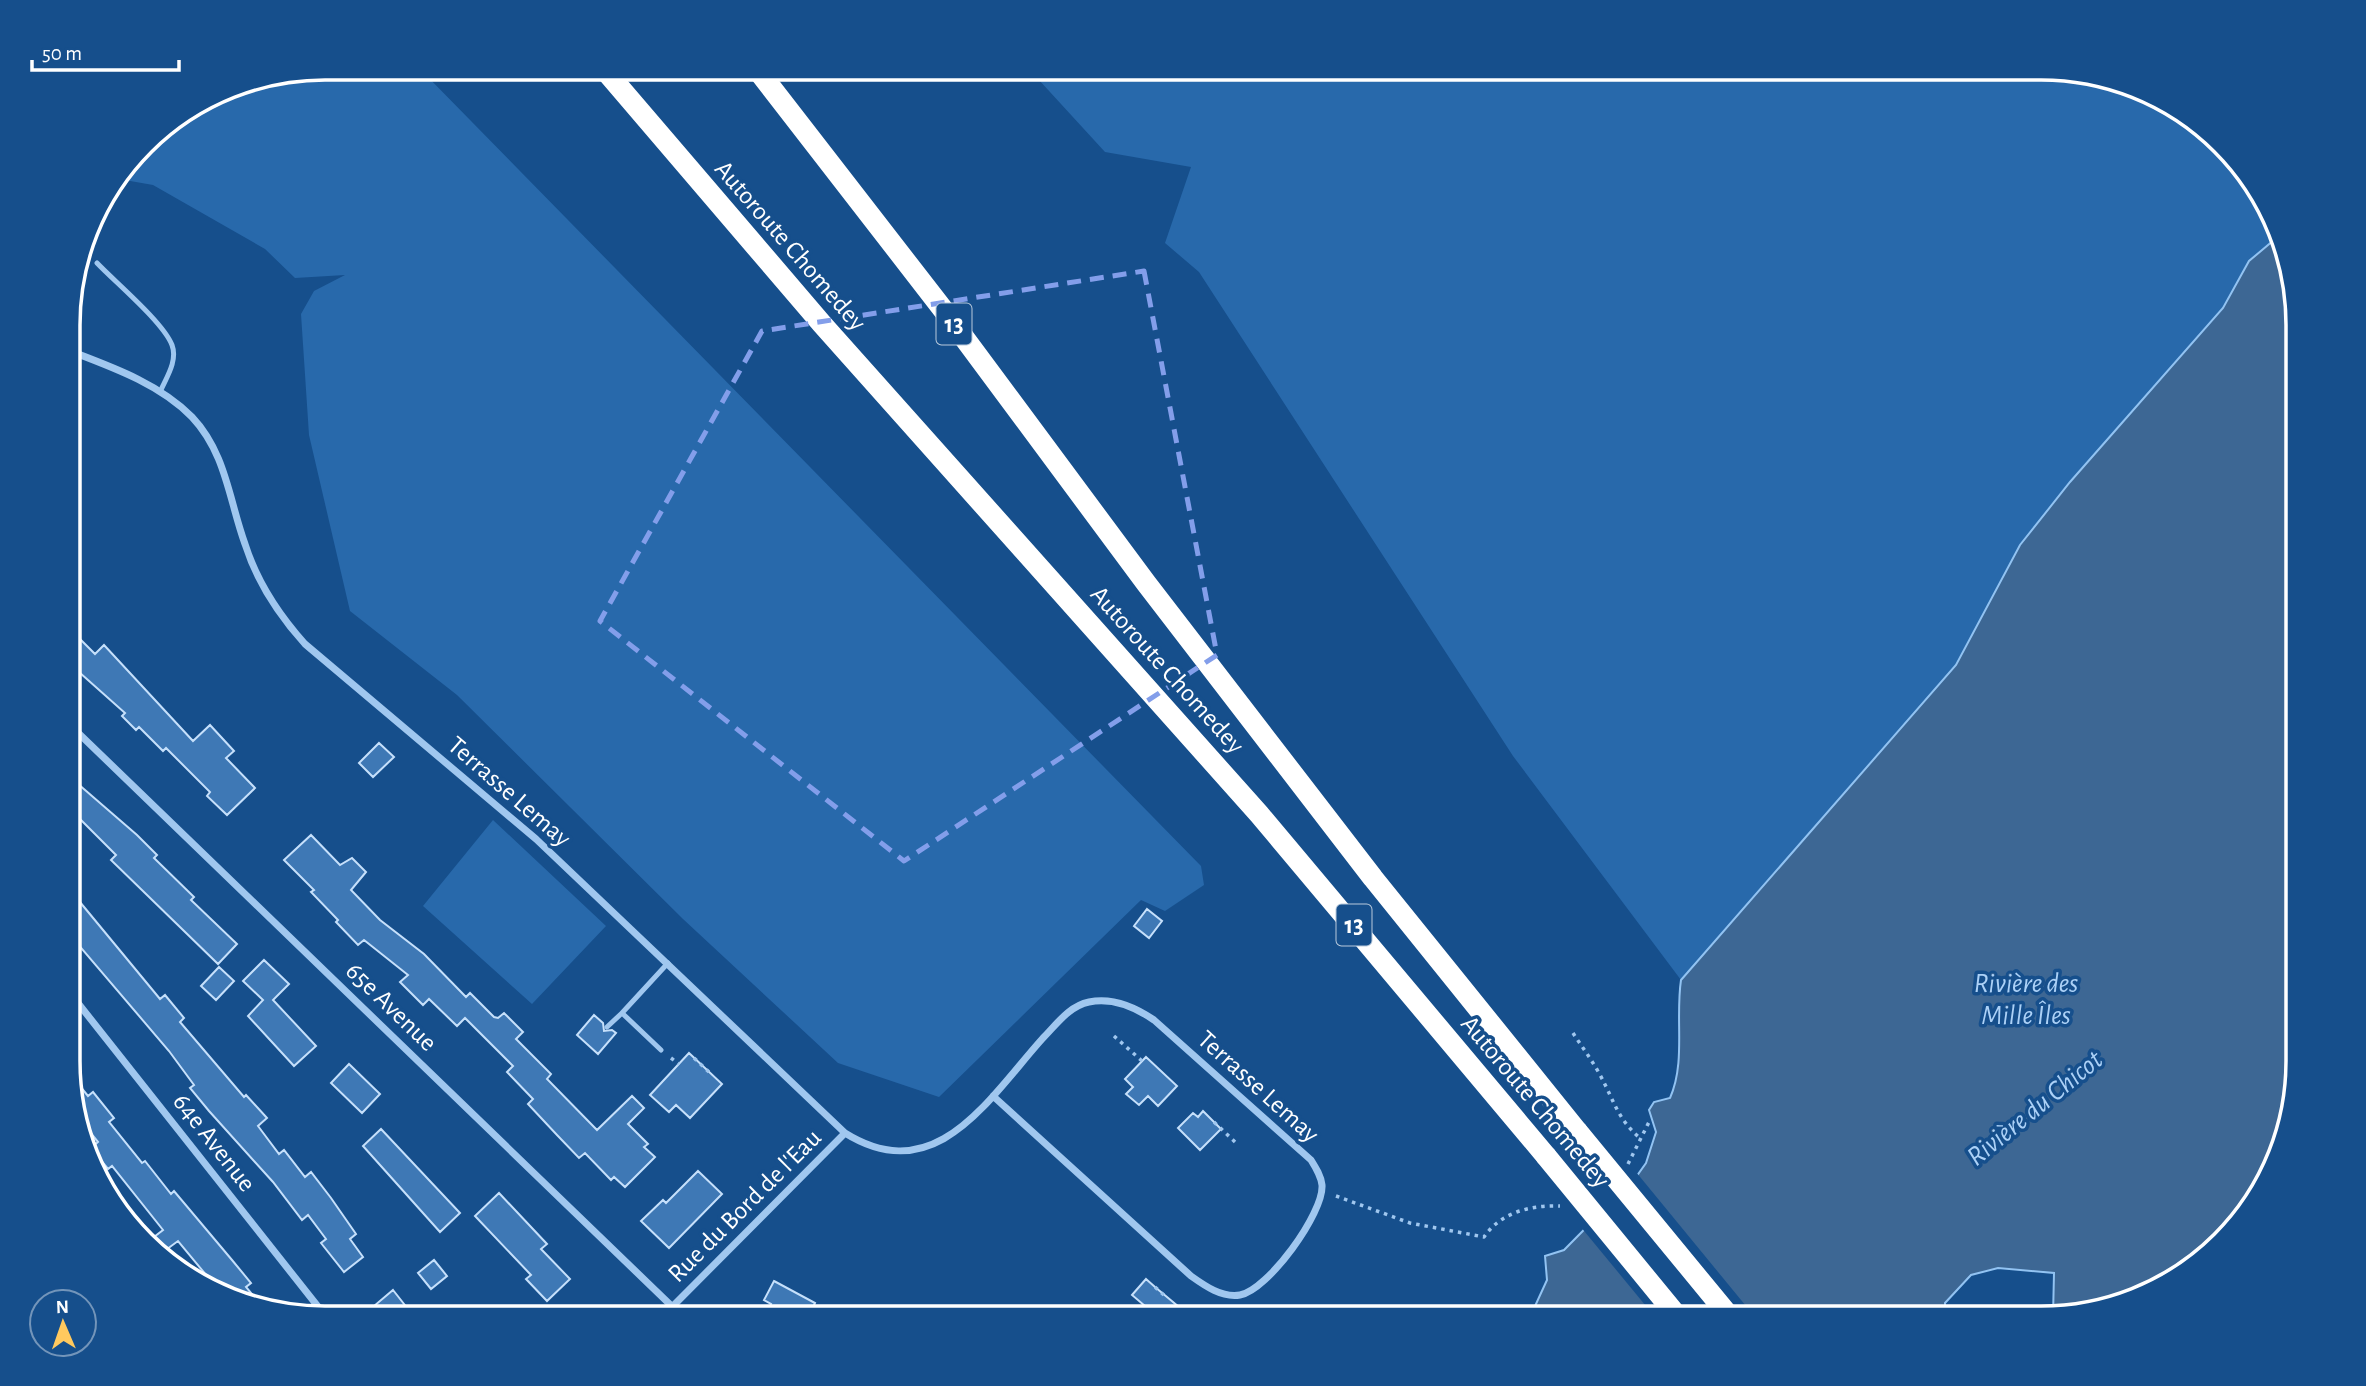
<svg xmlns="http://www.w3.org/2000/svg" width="2366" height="1386" viewBox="0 0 2366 1386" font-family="'Alegreya Sans',sans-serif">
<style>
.green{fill:#2869ab}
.water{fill:#3d6794;stroke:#92c3f2;stroke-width:2}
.pier{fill:#164f8c}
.building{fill:#3e78b5;stroke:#c6e0fb;stroke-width:2}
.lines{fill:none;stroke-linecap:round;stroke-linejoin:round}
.path{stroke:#a0c7ef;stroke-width:3.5;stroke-dasharray:3.5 5;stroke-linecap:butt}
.service{stroke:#a0c7ef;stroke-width:5}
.minor{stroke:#a0c7ef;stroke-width:7}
.motorway{stroke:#fff;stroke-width:21}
.motorway-bridge{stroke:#fff;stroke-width:21}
.marked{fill:none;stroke:#839eea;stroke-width:5;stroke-dasharray:14 9;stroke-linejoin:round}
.labels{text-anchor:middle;stroke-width:7;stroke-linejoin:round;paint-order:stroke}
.shield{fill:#164f8c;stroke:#b9cadc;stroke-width:2}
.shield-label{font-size:24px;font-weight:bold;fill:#fff}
.street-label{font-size:26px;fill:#fff;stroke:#164f8c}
.water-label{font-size:28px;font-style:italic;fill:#acd1f7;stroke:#164f8c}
.rim{fill:none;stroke:#fff;stroke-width:3.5}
</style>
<rect width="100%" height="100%" fill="#164f8c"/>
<path class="green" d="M326 68 421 70 1201 866 1204 885 1165 911 1141 900 939 1097 838 1063 683 919 457 695 350 611 309 435 301 314 314 291 345 275 295 278 265 249 153 185 119 179 156 132 227 88Z
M1028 68H2041L2107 77 2169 103 2255 183 2274 240 2249 261 2223 308 2070 482 2020 545 1956 665 1681 980 1513 756 1199 272 1165 243 1191 167 1105 152Z
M493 820 606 926 532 1004 423 906Z"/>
<path class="water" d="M2274 240 2297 308V1077L2263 1189 2169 1283 2057 1317H2053L2054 1273 1998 1268 1971 1275 1945 1303V1317H1530L1547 1280 1545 1256 1564 1250 1636 1177 1646 1163 1656 1132 1649 1110 1654 1102 1670 1098C1686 1062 1675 1019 1681 980L1956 665 2020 545 2070 482 2223 308 2249 261Z"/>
<path class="pier" d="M1636 1172 1755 1317H1655L1580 1226Z"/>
<path class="building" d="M70 629 95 654 104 645 193 741 210 725 234 751 226 758 255 788 227 815 207 796 210 792 166 748 163 751 139 727 136 730 122 716 125 713 70 664Z
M379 743 394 757 373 777 359 763Z
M70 777 137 835 157 855 154 858 194 897 191 900 237 944 218 964 111 860 116 855 70 809Z
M311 835 340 865 352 858 366 872 351 890 380 920 424 954 466 997 470 993 494 1017 498 1018 504 1013 523 1032 516 1039 551 1074 547 1079 597 1130 632 1096 644 1108 628 1124 648 1144 644 1147 655 1157 625 1187 614 1177 611 1180 585 1153 579 1158 557 1135 528 1104 533 1099 507 1072 513 1066 465 1018 457 1026 429 999 423 1005 400 982 408 975 364 940 358 945 336 922 338 920 311 892 314 890 284 860Z
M70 890 160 999 165 995 184 1018 180 1022 244 1097 246 1095 267 1118 258 1126 279 1154 284 1150 305 1177 311 1172 331 1198 356 1234 350 1239 363 1257 344 1272 321 1243 326 1239 308 1215 302 1220 273 1182 209 1111 190 1088 194 1085 169 1051 70 935Z
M1147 909 1162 921 1149 938 1134 926Z
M264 960 289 984 273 1000 316 1046 294 1066 248 1016 263 1000 243 981Z
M219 967 234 981 216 1000 201 986Z
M594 1015 603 1023 604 1031 612 1030 616 1033 598 1054 577 1035Z
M689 1053 722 1084 690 1118 676 1105 669 1112 650 1095Z
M1146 1057 1177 1086 1158 1106 1148 1096 1139 1105 1126 1094 1133 1087 1125 1079Z
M349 1064 380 1094 362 1113 331 1083Z
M70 1074 88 1096 93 1092 114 1118 109 1122 142 1163 145 1161 171 1194 174 1191 232 1260 251 1283 246 1287 265 1310 221 1293 178 1241 163 1252 150 1240 163 1230 112 1166 108 1169 91 1148 98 1142 80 1120 70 1094Z
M1203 1111 1221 1129 1200 1150 1178 1128 1193 1113 1198 1117Z
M381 1129 460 1213 440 1232 363 1146Z
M698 1171 722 1194 669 1248 641 1221 663 1200 666 1203Z
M499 1193 547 1244 541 1249 570 1279 547 1301 526 1279 531 1275 475 1216Z
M434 1260 447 1276 431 1289 418 1273Z
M1146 1279 1155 1287 1191 1317H1158L1132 1295Z
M774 1281 815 1303 808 1318H777L767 1312 771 1304 764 1300Z
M393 1290 415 1318H384L374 1306Z"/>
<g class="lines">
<path class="path" d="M1573 1033C1582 1047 1592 1060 1600 1075 1614 1100 1617 1119 1641 1139
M1114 1036 1142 1061
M671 1058 679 1064
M694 1058 709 1072
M1214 1122 1235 1142
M1628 1164 1649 1122
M1336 1196 1410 1223 1484 1237C1501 1212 1531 1205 1560 1206
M1155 1287 1166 1297"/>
<path class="service" d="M97 263C115 282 163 322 172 345 178 361 166 378 160 392
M607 1027 622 1013
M661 1050 622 1013 668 963"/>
<path class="minor" d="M70 351C112 367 160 384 192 417 226 453 229 500 245 544 257 582 279 615 305 644L536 839 845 1133C936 1190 989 1098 1043 1038 1056 1025 1069 1006 1089 1002 1113 997 1135 1007 1154 1020L1311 1160C1316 1168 1321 1176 1322 1185 1324 1213 1268 1290 1240 1295 1222 1298 1205 1286 1191 1276L993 1096
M70 725 684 1318
M70 993 327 1318
M673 1306 845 1133"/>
<path class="motorway" d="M603 68 822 324 1259 814 1546 1156
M756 68 945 312 1146 583 1373 878 1577 1131"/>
<path class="motorway-bridge" d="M1577 1131 1730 1317
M1546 1156 1678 1317"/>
</g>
<path class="marked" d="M1144 271 1217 655 904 861 600 621 762 331Z"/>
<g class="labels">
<g class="shield">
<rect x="936.5" y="303.5" width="35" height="41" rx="5"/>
<rect x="1336.5" y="904.5" width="35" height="41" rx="5"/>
</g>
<g class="shield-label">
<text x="954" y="332">13</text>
<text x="1354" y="933">13</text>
</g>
<g class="street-label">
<text transform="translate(791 245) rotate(49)" y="9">Autoroute Chomedey</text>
<text transform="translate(1168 669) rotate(48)" y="9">Autoroute Chomedey</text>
<text transform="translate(510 791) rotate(41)" y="9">Terrasse Lemay</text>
<text transform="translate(392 1006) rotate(44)" y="9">65e Avenue</text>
<text transform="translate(1259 1086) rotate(42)" y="9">Terrasse Lemay</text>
<text transform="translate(1536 1101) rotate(50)" y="9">Autoroute Chomedey</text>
<text transform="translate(215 1142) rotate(52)" y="9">64e Avenue</text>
<text transform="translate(744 1205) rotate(-45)" y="9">Rue du Bord de l'Eau</text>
</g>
<g class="water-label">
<text x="2026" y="992">Rivière des<tspan x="2026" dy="32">Mille Îles</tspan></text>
<text transform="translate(2034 1107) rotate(-39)" y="10">Rivière du Chicot</text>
</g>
</g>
<path d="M0 0H2366V1386H0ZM325 80H2041A245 245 0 0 1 2286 325V1061A245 245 0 0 1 2041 1306H325A245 245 0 0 1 80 1061V325A245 245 0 0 1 325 80Z" fill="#164f8c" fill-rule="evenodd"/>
<path class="rim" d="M325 80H2041A245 245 0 0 1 2286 325V1061A245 245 0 0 1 2041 1306H325A245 245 0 0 1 80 1061V325A245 245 0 0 1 325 80Z"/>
<g transform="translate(63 1323) rotate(358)"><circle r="33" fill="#164f8c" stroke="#7395ba" stroke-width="2"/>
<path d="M0-5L12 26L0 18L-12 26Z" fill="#ffc95e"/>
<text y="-10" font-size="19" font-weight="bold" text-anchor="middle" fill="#ffffff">N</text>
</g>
<path d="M32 60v10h147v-10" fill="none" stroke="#ffffff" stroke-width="3.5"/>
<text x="42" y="60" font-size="21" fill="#ffffff" stroke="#164f8c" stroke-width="5" paint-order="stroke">50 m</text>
</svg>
